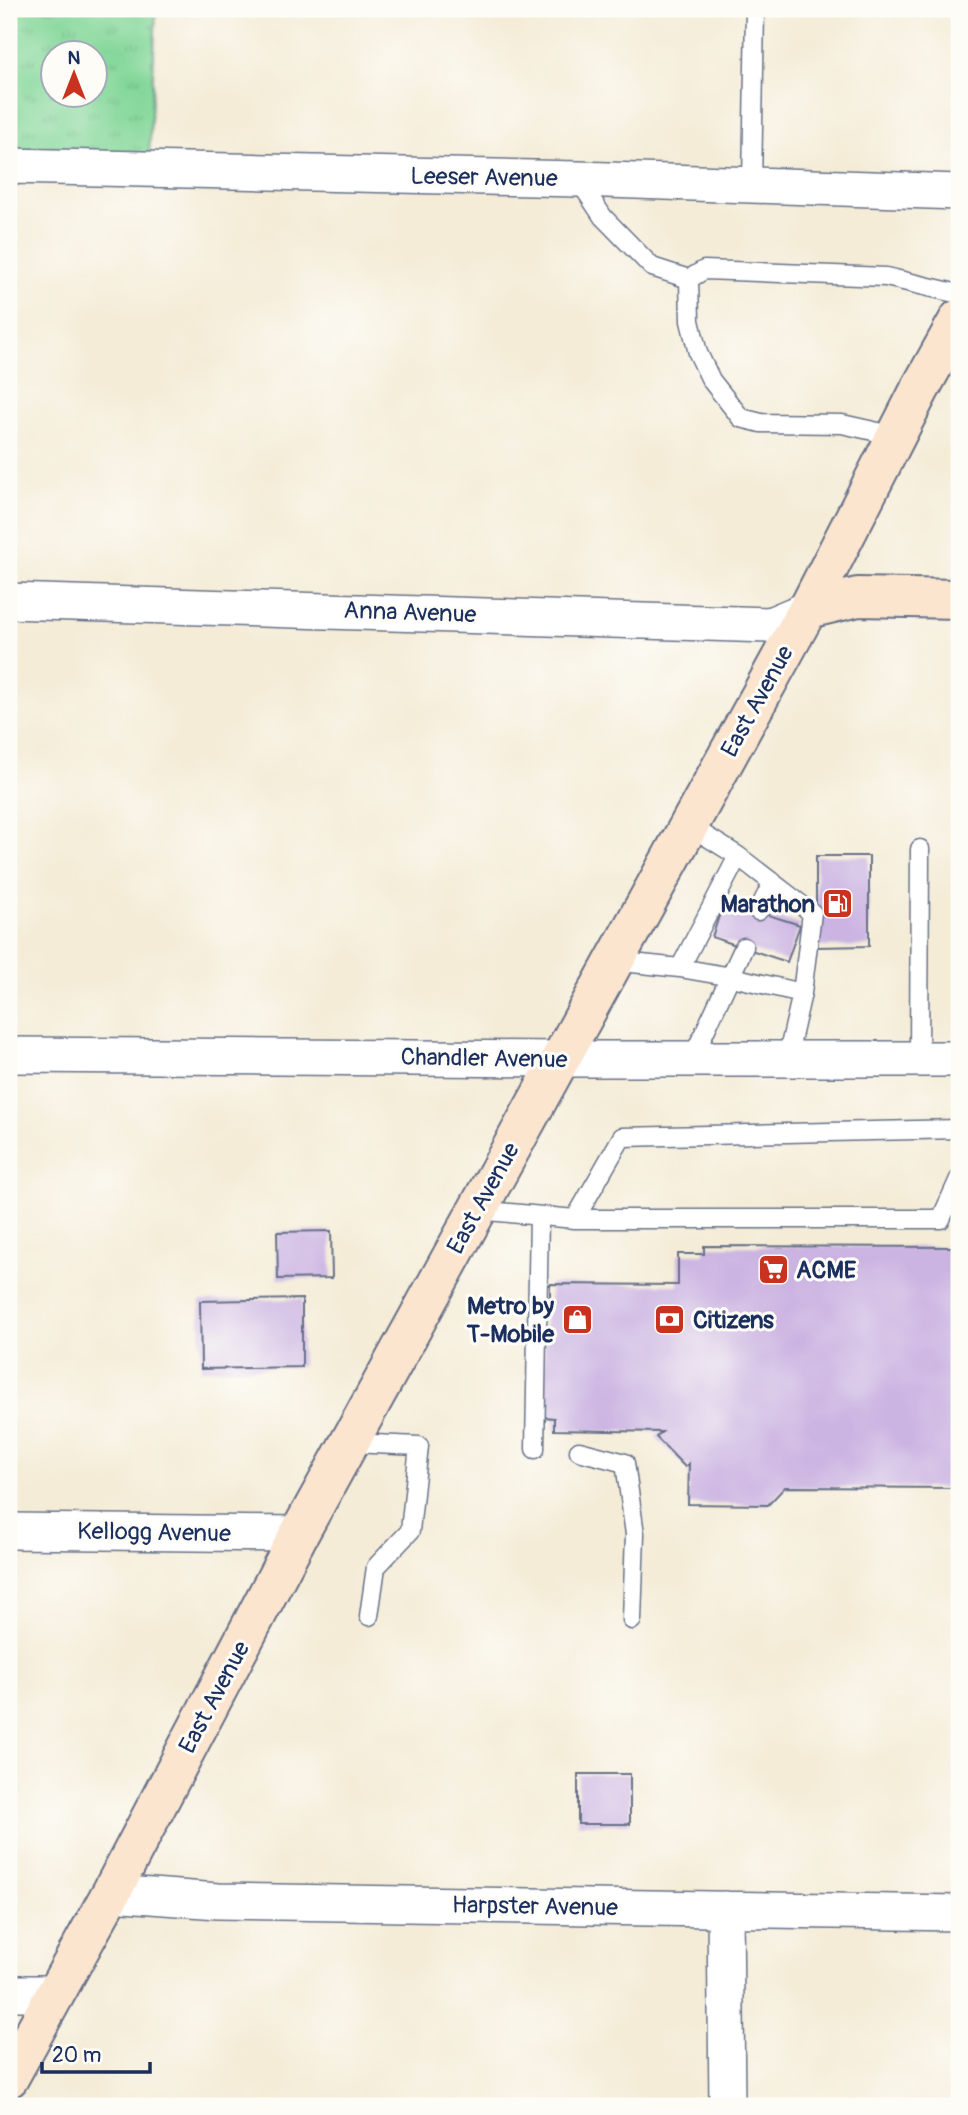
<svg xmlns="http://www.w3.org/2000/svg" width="968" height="2115" viewBox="0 0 968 2115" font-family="Pangolin,sans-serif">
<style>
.park{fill:url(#park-tufts);stroke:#4f837c;stroke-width:2;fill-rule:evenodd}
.building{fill:#cbb4e2}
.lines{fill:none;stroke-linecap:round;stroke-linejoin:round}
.lane-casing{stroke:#677188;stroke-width:21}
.street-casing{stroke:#677188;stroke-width:38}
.secondary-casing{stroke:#677188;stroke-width:42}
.lane{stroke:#fff;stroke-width:18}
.street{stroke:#fff;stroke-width:35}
.secondary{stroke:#fbe5cf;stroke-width:38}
.labels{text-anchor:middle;stroke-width:6;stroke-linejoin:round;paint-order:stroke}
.street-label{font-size:24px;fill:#1b2f5e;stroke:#fdfcf7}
.poi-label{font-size:24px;font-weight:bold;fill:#1b2f5e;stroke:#fdfcf7;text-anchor:end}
</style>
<defs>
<pattern id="park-tufts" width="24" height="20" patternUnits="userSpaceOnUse" patternTransform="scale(1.75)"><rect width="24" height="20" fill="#83d799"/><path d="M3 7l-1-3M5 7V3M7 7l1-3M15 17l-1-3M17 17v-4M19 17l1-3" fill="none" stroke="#71b986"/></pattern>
</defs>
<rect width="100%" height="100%" fill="#fdfcf7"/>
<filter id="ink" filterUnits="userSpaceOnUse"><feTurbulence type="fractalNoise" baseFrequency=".0143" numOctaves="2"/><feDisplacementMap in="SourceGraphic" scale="14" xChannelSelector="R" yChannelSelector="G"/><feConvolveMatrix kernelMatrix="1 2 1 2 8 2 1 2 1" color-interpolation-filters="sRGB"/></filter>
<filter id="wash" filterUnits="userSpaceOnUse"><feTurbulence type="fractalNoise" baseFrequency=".00686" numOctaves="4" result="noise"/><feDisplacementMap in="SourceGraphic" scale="28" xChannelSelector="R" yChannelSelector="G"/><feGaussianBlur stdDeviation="1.57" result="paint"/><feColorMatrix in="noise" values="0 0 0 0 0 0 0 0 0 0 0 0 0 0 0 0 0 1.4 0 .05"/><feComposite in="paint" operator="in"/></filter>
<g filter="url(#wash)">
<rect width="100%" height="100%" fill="#f4ecd7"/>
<path class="park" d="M9 9H156L149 157 9 154ZM52 52H94V94H52Z"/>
<g id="blocks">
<path class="building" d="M816 856H869V946L816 947Z
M724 901 800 925 787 962 712 937Z
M331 1231 332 1278 278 1279 277 1232Z
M704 1246 959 1247V1488L785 1487 768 1505 688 1504 689 1463 685 1467 656 1437 662 1432 554 1430V1418L544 1417 545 1300H550V1284L678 1285V1254H704Z
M302 1299V1367L201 1369 200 1301Z
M578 1774H630V1824H578Z"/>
</g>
</g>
<g filter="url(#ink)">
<use href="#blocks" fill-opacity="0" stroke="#677188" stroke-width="2"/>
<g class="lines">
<defs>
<path id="lane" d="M578 179 603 217 652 267 689 279
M752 185 755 9
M896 436 842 424 761 423 741 418 711 380 698 353 690 321 689 279 704 270 886 277 959 294
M758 911 773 882
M613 961 680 968 738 856 688 825
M680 968 732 977 802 993 812 913 738 856
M692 1059 744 947
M787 1059 802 993
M919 1059 920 849
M959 1129 622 1137 575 1219H941L959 1179
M477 1210 575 1219
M350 1443 419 1446 410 1531 376 1567 369 1616
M535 1449 539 1216
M579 1451 625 1463 635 1534 632 1620"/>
<path id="street" d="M9 166 578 179 959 192
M9 601 770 625 808 609
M9 1055 559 1059H959
M9 1531 299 1534
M111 1893 218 1901 959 1913
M725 1909 727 2106
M9 1993H56"/>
<path id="secondary" d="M808 609 858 597 959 599
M9 2078 111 1893 299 1534 808 609 920 389 959 319"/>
</defs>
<use href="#lane" class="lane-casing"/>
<use href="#street" class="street-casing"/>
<use href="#secondary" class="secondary-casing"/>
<use href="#lane" class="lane"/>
<use href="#street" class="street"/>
<use href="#secondary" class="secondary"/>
</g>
</g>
<defs>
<symbol id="fuel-square" viewBox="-11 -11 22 22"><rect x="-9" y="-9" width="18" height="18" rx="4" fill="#c8321e" stroke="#fdfcf7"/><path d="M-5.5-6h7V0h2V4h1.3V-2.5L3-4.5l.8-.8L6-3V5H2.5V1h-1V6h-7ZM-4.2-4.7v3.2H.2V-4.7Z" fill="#fff"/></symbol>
<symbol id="supermarket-square" viewBox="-11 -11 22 22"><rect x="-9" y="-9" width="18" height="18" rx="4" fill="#c8321e" stroke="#fdfcf7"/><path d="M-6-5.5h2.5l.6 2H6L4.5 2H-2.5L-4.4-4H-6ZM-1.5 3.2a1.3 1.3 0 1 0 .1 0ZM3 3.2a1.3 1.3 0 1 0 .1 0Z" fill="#fff"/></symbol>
<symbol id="shop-square" viewBox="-11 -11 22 22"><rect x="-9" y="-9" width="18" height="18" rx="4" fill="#c8321e" stroke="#fdfcf7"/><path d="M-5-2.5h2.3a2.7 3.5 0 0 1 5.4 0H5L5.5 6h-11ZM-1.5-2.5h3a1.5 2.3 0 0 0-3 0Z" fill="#fff"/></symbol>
<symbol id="bank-square" viewBox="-11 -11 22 22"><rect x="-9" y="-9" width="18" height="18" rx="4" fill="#c8321e" stroke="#fdfcf7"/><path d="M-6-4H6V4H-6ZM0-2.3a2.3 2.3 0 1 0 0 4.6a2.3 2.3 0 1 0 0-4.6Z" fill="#fff"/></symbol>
</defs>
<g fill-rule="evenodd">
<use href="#fuel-square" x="820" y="886" width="35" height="35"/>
<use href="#supermarket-square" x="756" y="1252" width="35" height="35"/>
<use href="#shop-square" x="560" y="1302" width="35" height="35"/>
<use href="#bank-square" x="652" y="1302" width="35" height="35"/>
</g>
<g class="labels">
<g class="street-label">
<text transform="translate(484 177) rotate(1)" y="8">Leeser Avenue</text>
<text transform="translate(410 612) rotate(2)" y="8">Anna Avenue</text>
<text transform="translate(757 701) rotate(-61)" y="8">East Avenue</text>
<text transform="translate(484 1058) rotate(1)" y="8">Chandler Avenue</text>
<text transform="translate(483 1198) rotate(-61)" y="8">East Avenue</text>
<text transform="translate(154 1532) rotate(1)" y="8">Kellogg Avenue</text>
<text transform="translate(214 1697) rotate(-62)" y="8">East Avenue</text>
<text transform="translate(535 1906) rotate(1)" y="8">Harpster Avenue</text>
</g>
<g class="poi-label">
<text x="815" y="912">Marathon</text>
<text x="796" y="1278" text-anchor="start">ACME</text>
<text x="554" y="1314">Metro by<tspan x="554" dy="28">T-Mobile</tspan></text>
<text x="693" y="1328" text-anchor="start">Citizens</text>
</g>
</g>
<rect width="968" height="2115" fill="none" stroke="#fdfcf7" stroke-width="35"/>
<g transform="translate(74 74)"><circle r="33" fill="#fdfcf7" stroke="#a3aaba" stroke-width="2"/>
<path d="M0-5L12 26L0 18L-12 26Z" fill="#c8321e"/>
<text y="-10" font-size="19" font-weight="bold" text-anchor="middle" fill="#1b2f5e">N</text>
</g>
<path d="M42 2062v10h108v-10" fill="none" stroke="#1b2f5e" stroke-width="3.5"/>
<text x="52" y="2062" font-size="21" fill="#1b2f5e" stroke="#fdfcf7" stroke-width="5" paint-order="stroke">20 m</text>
</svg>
